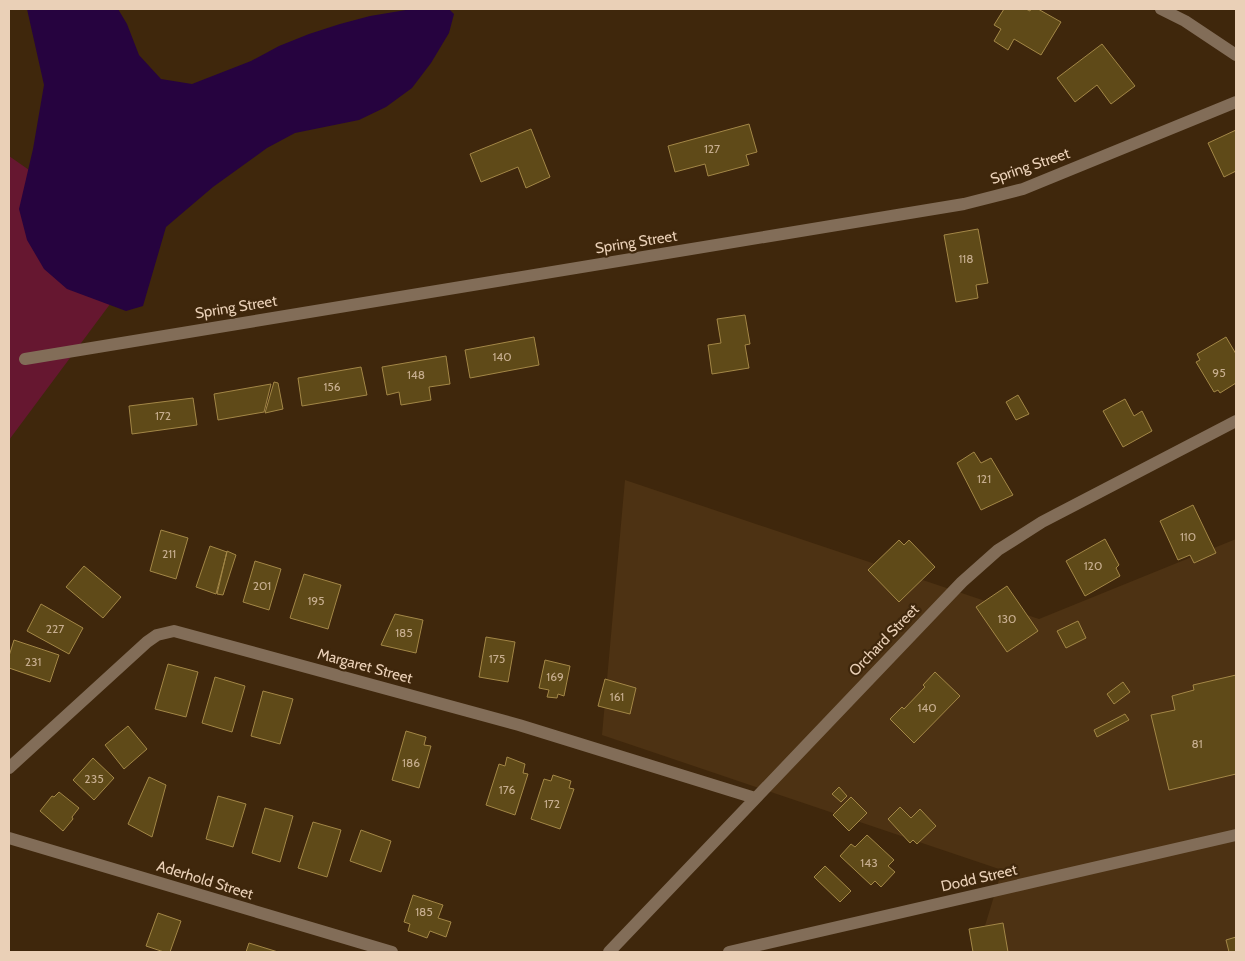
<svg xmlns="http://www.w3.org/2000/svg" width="1245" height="961" viewBox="0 0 1245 961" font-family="Cabin,sans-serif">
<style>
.built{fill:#4d3213}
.green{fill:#661730}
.water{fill:#26033f}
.building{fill:#5f4a18;stroke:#a38747}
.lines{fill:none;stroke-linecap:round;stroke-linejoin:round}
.minor{stroke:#826d58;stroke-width:12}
.labels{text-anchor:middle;stroke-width:4.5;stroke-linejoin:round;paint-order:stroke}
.number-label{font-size:12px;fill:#c7ae8f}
.street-label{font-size:15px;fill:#ead0b7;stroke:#3f270c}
</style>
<rect width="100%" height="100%" fill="#3f270c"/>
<path class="built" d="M625 480 1039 619 1236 539V952H977L1002 870 602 735Z"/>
<path class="green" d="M9 156 148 253 9 440Z"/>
<path class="water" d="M27 9H118L127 24 139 55 161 79 192 84 251 61 279 46 309 34 340 24 370 16 412 9H449L454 14 449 33 431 63 412 88 386 107 359 120 295 133 267 148 213 187 166 227 143 306 126 311 67 289 44 269 27 240 19 209 33 149 44 85Z"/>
<path class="building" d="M1004 9H1026L1030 11 1031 9H1038L1061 22 1041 55 1014 39 1008 50 994 41 1001 29 994 25Z
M1102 44 1135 86 1111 104 1097 85 1075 102 1057 78Z
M749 124 757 152 746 155 749 165 708 176 705 164 675 172 668 146Z
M531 129 550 177 526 188 518 167 481 182 470 154Z
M1236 130V171L1224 177 1208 143Z
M978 229 988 283 976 285 978 298 956 302 944 235Z
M745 315 750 344 745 345 749 368 712 374 708 345 721 343 717 319Z
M534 337 539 365 470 378 465 350Z
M1226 337 1236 354V383L1220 393 1218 390 1214 392 1196 362 1200 360 1197 354Z
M446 356 450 384 429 387 431 400 401 405 399 392 387 395 382 367Z
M361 367 367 395 302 406 298 378Z
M274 382 278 383 283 409 265 413Z
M271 384 264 412 218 420 214 394Z
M1018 395 1029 414 1016 420 1006 402Z
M193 398 197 425 132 434 129 406Z
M1125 399 1134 416 1142 411 1152 431 1123 447 1103 411Z
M974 452 981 463 991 458 1013 495 981 510 957 463Z
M1193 505 1216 553 1194 563 1190 555 1178 560 1160 521Z
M161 530 188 538 176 579 150 571Z
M1105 539 1119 565 1116 568 1120 576 1085 596 1066 561Z
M899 540 904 545 909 540 935 567 899 602 868 570Z
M210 546 227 552 216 594 196 587Z
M227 551 236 555 223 595 217 594Z
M255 561 281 569 269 610 243 602Z
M84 566 121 597 103 618 66 587Z
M304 574 341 585 328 629 290 618Z
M1007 586 1038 631 1007 652 976 607Z
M41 604 83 628 69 654 27 631Z
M395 614 423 620 416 653 381 645Z
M1078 621 1086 638 1066 648 1057 631Z
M486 637 515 642 508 682 479 677Z
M14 640 59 655 50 682 9 668V656Z
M545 660 570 666 564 696 558 694 557 698 547 697 549 690 539 688Z
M168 664 198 672 186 717 155 709Z
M935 672 960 696 914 743 890 719 902 707 904 709 925 687 923 685Z
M1236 675V774L1169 790 1151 715 1175 710 1172 696 1194 690 1193 685Z
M215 677 245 686 232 732 202 723Z
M605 679 636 688 630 714 598 706Z
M1123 682 1130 692 1114 704 1107 694Z
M263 691 293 699 280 744 251 736Z
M1125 714 1129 720 1097 737 1094 730Z
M128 726 147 749 124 769 105 745Z
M406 731 426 737 424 745 431 746 419 788 392 780Z
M507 757 525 764 523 773 528 774 515 815 486 805 499 764 505 766Z
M93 758 114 778 94 800 73 780Z
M553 775 571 781 569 788 574 789 560 829 531 819 544 779 551 781Z
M149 777 166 785 152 837 128 824Z
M839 787 847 796 841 802 832 794Z
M59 792 79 808 72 817 73 819 63 831 40 811 52 796 54 797Z
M218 796 246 804 233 847 206 839Z
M851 797 867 813 849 831 833 815Z
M900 807 911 818 920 809 936 826 917 844 913 840 910 843 888 819Z
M265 808 293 816 280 862 252 853Z
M313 822 341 830 327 877 298 868Z
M361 830 391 841 381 872 350 861Z
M867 835 894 860 888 866 895 872 881 887 875 881 871 885 840 856 851 844 855 847Z
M825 866 851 891 840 902 814 877Z
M413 895 443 905 438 918 451 922 446 937 430 931 427 938 408 931 410 924 404 922Z
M158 913 181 921 170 952H164L146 946Z
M1003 923 1008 952H973L969 929Z
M1236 937V952H1229L1226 940Z
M249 943 278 952H246Z"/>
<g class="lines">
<path class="minor" d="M1161 9 1185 21 1236 55
M25 359 964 204 1023 189 1236 102
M9 768 147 642 157 635 174 631 519 725 755 798
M9 838 392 952
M609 952 962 582 998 550 1042 522 1236 421
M729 952 1236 835"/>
</g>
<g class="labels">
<g class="number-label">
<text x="712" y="153">127</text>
<text x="966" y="263">118</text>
<text x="502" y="361">140</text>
<text x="1219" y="377">95</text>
<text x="416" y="379">148</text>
<text x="332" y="391">156</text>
<text x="163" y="420">172</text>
<text x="984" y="483">121</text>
<text x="1188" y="541">110</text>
<text x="169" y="558">211</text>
<text x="1093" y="570">120</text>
<text x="262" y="590">201</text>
<text x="316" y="605">195</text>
<text x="1007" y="623">130</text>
<text x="55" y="633">227</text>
<text x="404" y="637">185</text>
<text x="497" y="663">175</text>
<text x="33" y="666">231</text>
<text x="555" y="681">169</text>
<text x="617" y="701">161</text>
<text x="927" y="712">140</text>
<text x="1197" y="748">81</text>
<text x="411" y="767">186</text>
<text x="94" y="783">235</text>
<text x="507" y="794">176</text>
<text x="552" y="808">172</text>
<text x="869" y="867">143</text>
<text x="424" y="916">185</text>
</g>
<g class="street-label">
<text transform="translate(1030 166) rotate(-19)" y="5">Spring Street</text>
<text transform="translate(636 242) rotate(-9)" y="5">Spring Street</text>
<text transform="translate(236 307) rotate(-9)" y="5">Spring Street</text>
<text transform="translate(884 640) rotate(-46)" y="5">Orchard Street</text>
<text transform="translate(365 666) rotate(15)" y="5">Margaret Street</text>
<text transform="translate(979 878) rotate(-13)" y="5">Dodd Street</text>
<text transform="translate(205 880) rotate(17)" y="5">Aderhold Street</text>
</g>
</g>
<rect width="1245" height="961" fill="none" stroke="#ead0b7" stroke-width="20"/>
</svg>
